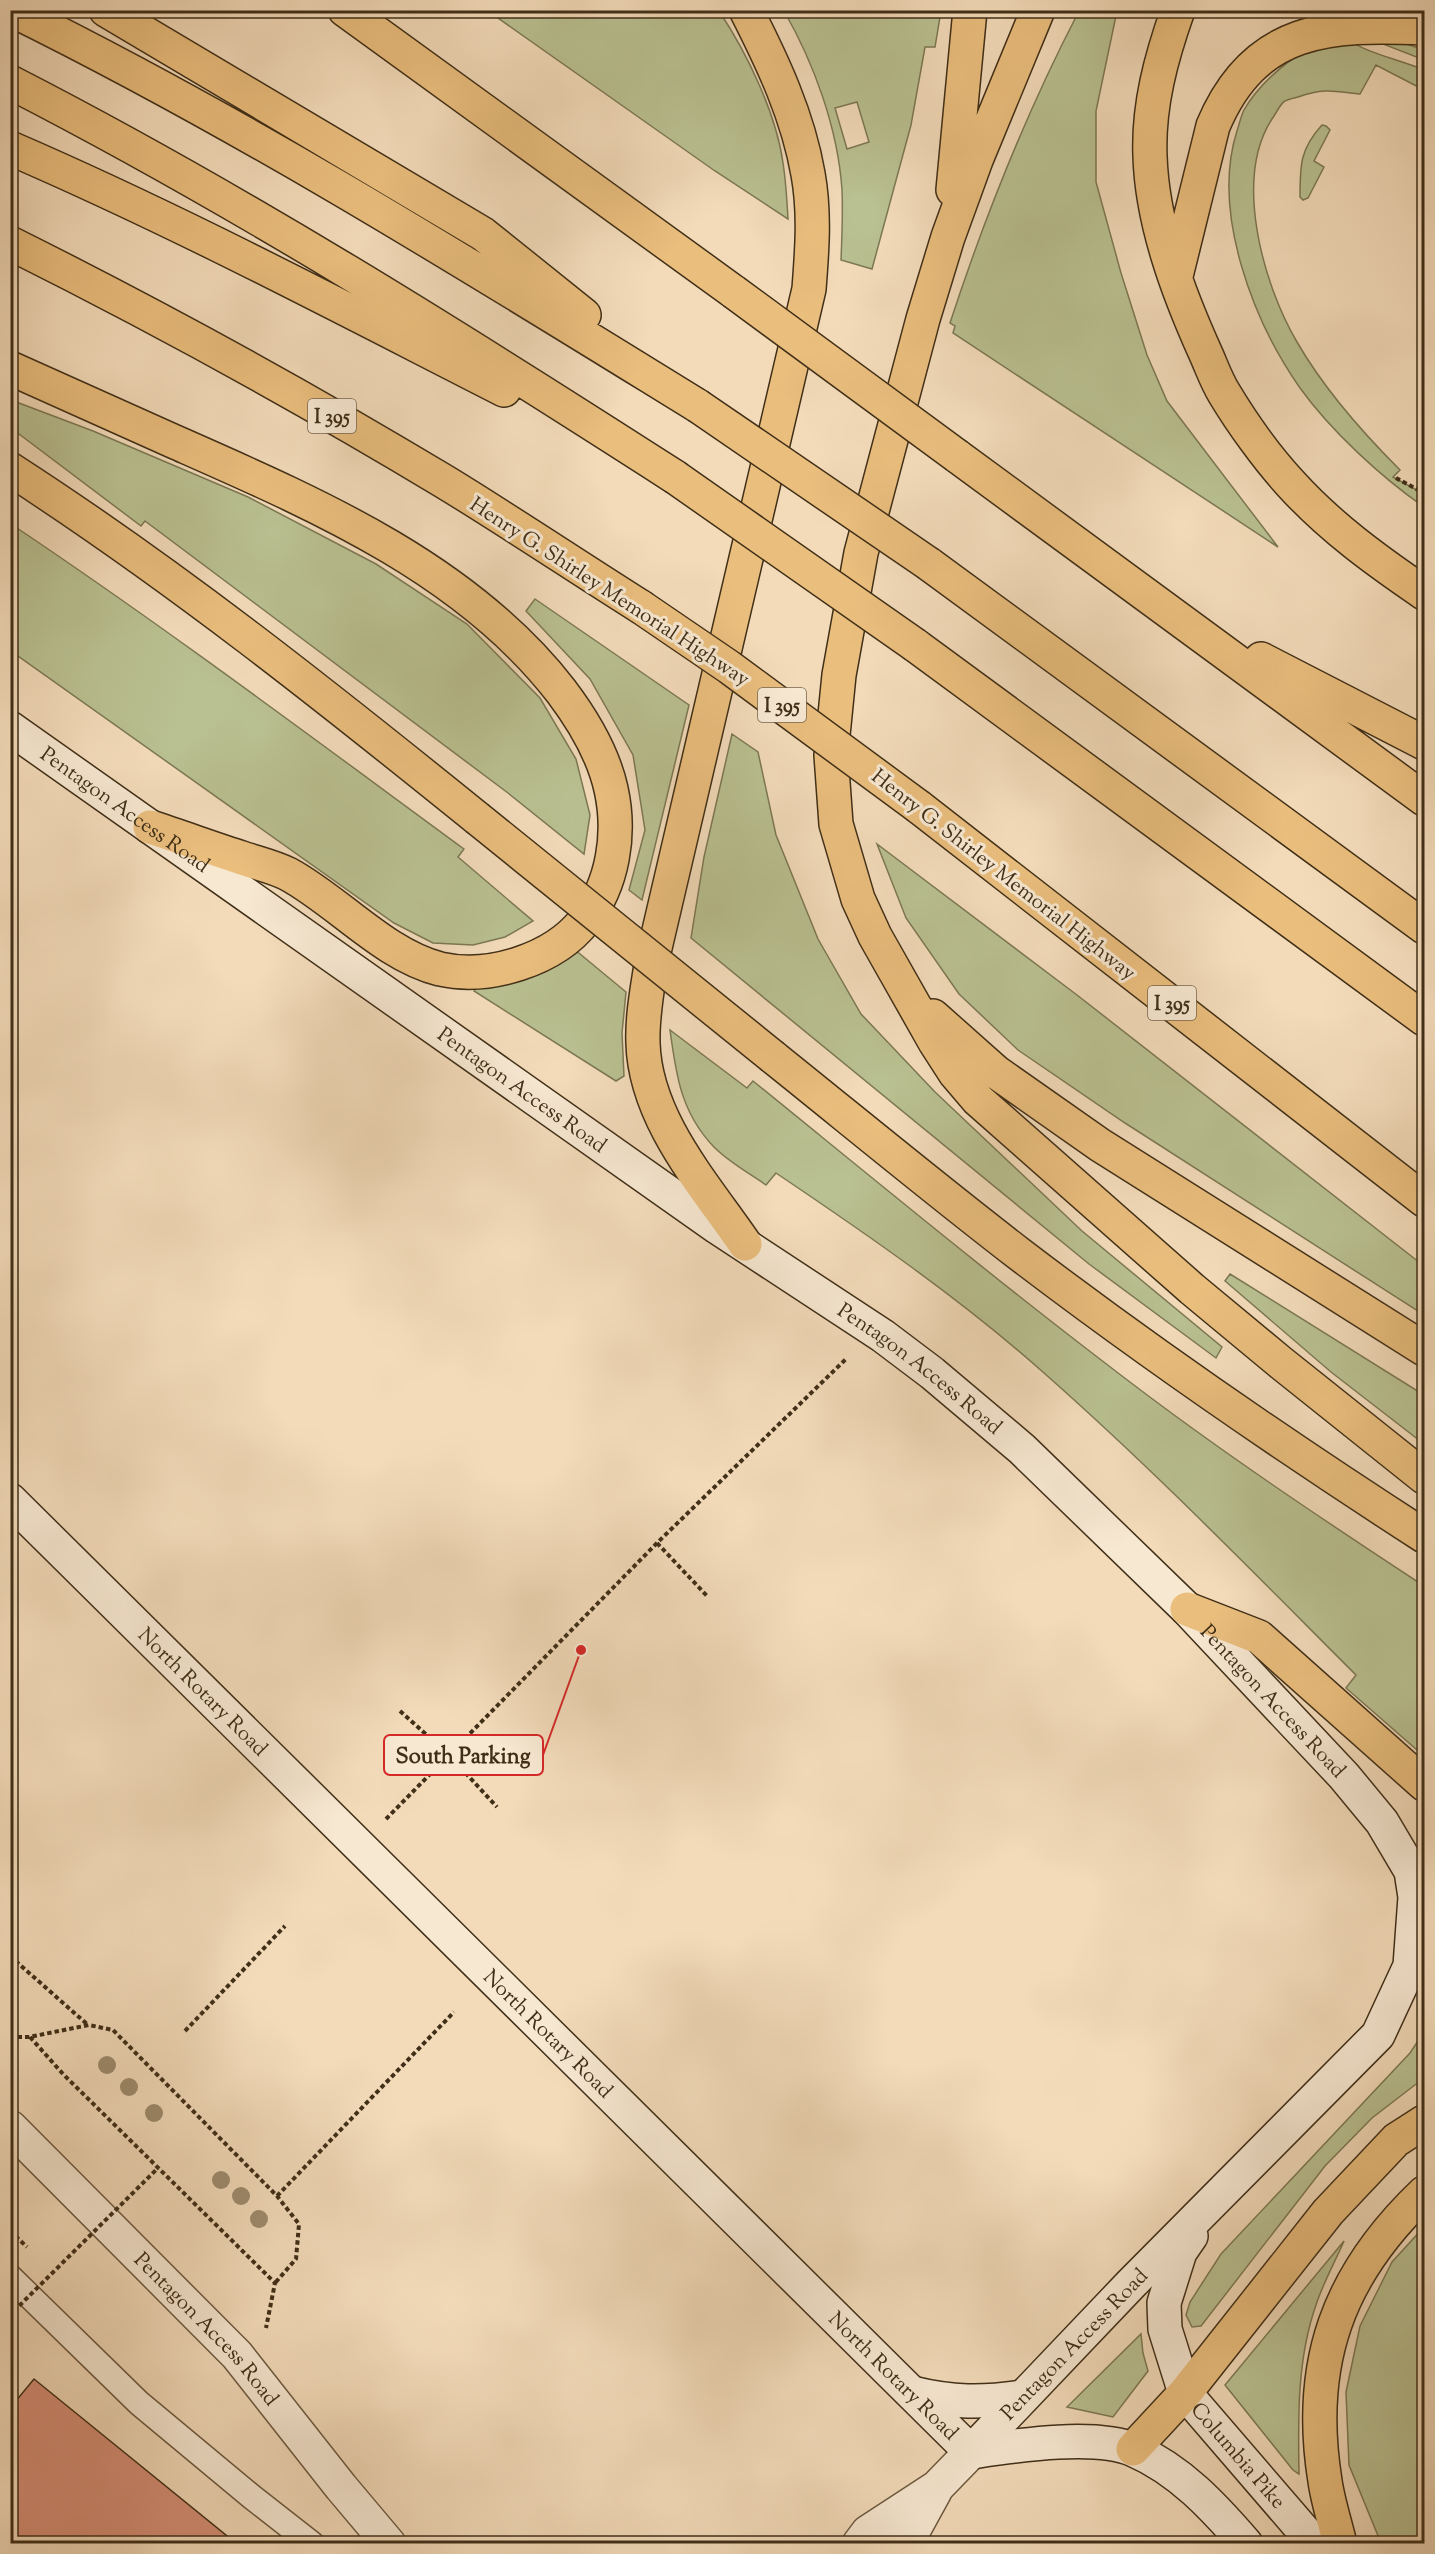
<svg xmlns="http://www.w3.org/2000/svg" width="1435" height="2554" viewBox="0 0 1435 2554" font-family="'Sorts Mill Goudy',serif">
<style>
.green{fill:#b9c091;stroke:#7c7854;stroke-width:1.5;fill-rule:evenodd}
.building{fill:#d58e76;stroke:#402f18;stroke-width:1.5;filter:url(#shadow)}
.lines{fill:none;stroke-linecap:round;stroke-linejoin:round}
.lane-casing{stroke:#6d5a40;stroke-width:27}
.street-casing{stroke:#6d5a40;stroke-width:36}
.secondary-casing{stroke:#402f18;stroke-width:36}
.highway-casing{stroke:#402f18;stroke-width:36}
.path{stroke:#402f18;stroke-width:4;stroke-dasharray:4.5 3;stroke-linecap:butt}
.lane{stroke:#f7e8d2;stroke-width:24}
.street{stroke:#f7e8d2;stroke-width:33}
.secondary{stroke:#f7e8d2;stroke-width:33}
.highway{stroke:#eabe7d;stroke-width:33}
.highway-bridge-casing{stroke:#402f18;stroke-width:36;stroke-linecap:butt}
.path-bridge{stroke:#402f18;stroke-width:4;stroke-dasharray:4.5 3;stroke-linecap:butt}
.highway-bridge{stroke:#eabe7d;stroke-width:33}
.tree{fill:#9e8c6e}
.labels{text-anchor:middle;stroke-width:6;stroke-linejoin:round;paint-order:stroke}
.shield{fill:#f7e8d2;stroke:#776650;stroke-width:1.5}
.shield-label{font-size:20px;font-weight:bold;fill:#402f18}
.street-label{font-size:21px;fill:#402f18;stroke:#f7e8d2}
.leader{fill:none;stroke:#d62828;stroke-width:2}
.callout-dot{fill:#d62828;stroke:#f7e8d2;stroke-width:2}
.callout{fill:#f7e8d2;stroke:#d62828;stroke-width:2}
.callout-label{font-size:22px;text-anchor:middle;font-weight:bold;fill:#402f18}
</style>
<defs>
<filter id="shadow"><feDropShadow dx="3.5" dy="6" stdDeviation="0" flood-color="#0004"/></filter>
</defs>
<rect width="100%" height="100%" fill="#f3dbba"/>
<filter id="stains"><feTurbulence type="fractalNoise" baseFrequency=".00333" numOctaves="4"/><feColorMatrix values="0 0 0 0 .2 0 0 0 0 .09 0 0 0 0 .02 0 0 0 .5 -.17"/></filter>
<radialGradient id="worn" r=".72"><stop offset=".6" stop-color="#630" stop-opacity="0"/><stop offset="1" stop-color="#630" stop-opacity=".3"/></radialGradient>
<path class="green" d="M488 11H719C747 53 776 113 783 163 786 182 787 201 788 219L715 171Z
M784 11H941L935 47H925L911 125 872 269 841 260C842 237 843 213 842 190 838 129 814 63 784 11ZM857 102 869 142 847 149 835 108Z
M1079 11H1117L1096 111V182L1121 273 1147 355 1167 401 1278 547 953 333 955 326 950 323C985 216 1027 111 1079 11Z
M1345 38C1368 54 1398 59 1424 70V90L1376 65 1360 94C1332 91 1325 88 1298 97 1294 98 1288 99 1285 101 1280 104 1277 112 1274 116 1232 176 1263 284 1297 342 1324 389 1362 432 1400 470L1393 477 1424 494V507C1381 477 1331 431 1300 388 1253 321 1211 212 1237 131 1239 125 1241 116 1244 110 1257 87 1283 63 1306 51 1318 45 1332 42 1345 38Z
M1380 40 1404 43 1424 50V60L1383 44Z
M1322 125 1326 126 1330 130 1314 161 1324 167 1308 198 1303 200 1300 197C1300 165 1300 149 1322 125Z
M11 400 93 431 248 497 376 564 467 624 540 698 576 759 590 815 584 854 508 793 145 521 141 526 11 428Z
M11 524C165 627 314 739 464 849L458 857 533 921 505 937 473 945 433 943 394 923 11 651Z
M535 599 689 705 642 900 629 890 645 830 633 755 590 679 526 611Z
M732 734 758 752 776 835 818 939 861 1014 935 1092 1082 1231 1222 1347 1216 1358 1089 1264 691 938 704 857Z
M877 844 1077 995 1424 1266V1315L1125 1123 1018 1050 959 994 906 918Z
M574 949 626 992 622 1033 624 1076 616 1081 474 991 480 981Z
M670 1030 747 1088 753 1081C875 1180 997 1281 1122 1376 1220 1451 1322 1519 1424 1586V1756L1346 1688 1356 1675C1254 1573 1153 1469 1044 1373 961 1299 868 1235 776 1173L766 1185C749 1173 727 1161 713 1146 681 1112 676 1075 670 1030Z
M1230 1274 1424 1395V1444L1331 1372 1225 1281Z
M1424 2032V2078L1372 2118 1325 2166 1201 2326 1192 2327 1186 2315 1190 2302 1221 2254 1410 2053Z
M1424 2227V2543H1381L1349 2465 1346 2392 1360 2326 1392 2262Z
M1344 2241C1335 2262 1323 2283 1316 2305 1297 2359 1298 2418 1299 2474L1293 2470 1225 2385Z
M1141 2334 1143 2353 1148 2371 1113 2417 1067 2407Z"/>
<path class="building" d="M34 2379 237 2544H17L10 2538V2408Z"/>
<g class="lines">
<defs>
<path id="lane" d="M10 2277 139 2403 252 2497 312 2544"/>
<g id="street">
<path id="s1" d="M10 2127 237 2355 341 2487 389 2544"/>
<path d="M859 2544 868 2532 937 2487 971 2452"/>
<path d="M906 2544 935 2491"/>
</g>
<g id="secondary">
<path id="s2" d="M10 728 717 1227 883 1336 932 1373 1022 1449 1187 1609 1344 1776 1382 1822 1411 1871 1415 1897 1410 1966 1378 2035 1131 2284 971 2452"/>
<path id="s3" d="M10 1500 971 2452"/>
<path id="s4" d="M1191 2236 1180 2252 1164 2303 1165 2329 1185 2393 1315 2544"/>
<path d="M912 2393C953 2403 982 2403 1023 2397"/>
<path d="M971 2452C1013 2446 1095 2433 1134 2450 1180 2470 1214 2507 1246 2544"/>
</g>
<path id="highway" d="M12 10C249 127 474 268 698 406
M106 10 483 234 584 315
M345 10 734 292
M1038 10 976 160 948 237 923 319 861 553 839 675 831 755 836 824 858 899 875 936 935 1042 955 1073 978 1100 1192 1289 1280 1362 1424 1477
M1178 10C1161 58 1148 106 1150 156 1152 223 1178 292 1205 352 1211 365 1216 380 1224 393 1242 423 1268 459 1291 484 1330 527 1377 561 1424 593
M10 82C240 200 457 337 675 477
M10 148C179 221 341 307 504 390
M953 190 970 10
M10 243C158 317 304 397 445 482 512 523 576 566 641 607
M1176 276 1213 126C1255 26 1330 24 1424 28
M10 368C65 393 120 417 175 442 313 503 466 568 561 691 583 720 603 753 611 789 621 834 613 884 585 920 554 960 489 980 440 969 384 955 338 901 288 874 274 867 257 863 242 858 211 848 181 837 150 827
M957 456 1424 799
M10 469C174 575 326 696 477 818
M929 564 1424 927
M915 645 1424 1019
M1261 659 1424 743
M919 807 1424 1200
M933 1016 996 1072 1100 1145 1424 1349
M773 1057C854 1122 935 1189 1018 1253 1149 1353 1286 1447 1424 1536
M745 1244C704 1184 645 1119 643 1043 642 1017 647 991 651 965L809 289C812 251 815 212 808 174 798 116 773 63 746 10
M1187 1609 1259 1637 1424 1784
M1133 2449 1185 2393 1328 2212 1396 2140 1424 2122
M1340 2544C1335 2523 1328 2502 1325 2481 1306 2363 1338 2275 1424 2193"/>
</defs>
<use href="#lane" class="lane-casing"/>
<use href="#street" class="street-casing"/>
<use href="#secondary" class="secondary-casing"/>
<use href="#highway" class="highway-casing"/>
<path class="path" d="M1396 478 1424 493
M657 1543 708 1597
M400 1711 449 1755 497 1807
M386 1819 657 1543 847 1358
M10 1956 88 2025
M185 2031 285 1926
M10 2037H29L89 2025 113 2030 277 2196 299 2224 296 2259 275 2283
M30 2037 63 2074 275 2283 266 2328
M277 2196 454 2012
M10 2231 27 2247"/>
<use href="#lane" class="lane"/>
<use href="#street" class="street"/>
<use href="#secondary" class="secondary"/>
<use href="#highway" class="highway"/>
<defs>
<path id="highway-bridge" d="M734 292 957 456
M698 406 929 564
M675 477 915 645
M641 607 729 667 919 807
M477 818 773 1057"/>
</defs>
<use href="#highway-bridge" class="highway-bridge-casing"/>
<path class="path-bridge" d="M14 2311 158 2168"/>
<use href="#highway-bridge" class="highway-bridge"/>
</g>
<g class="tree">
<circle cx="107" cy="2065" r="9"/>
<circle cx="129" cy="2087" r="9"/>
<circle cx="154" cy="2113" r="9"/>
<circle cx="221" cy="2180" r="9"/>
<circle cx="241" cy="2196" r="9"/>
<circle cx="259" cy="2219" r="9"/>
</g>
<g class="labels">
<g class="shield">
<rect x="308" y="399" width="48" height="34" rx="4.5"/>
<rect x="758" y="688" width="48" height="34" rx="4.5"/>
<rect x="1148" y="986" width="48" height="34" rx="4.5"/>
</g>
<g class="shield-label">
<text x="332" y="423">I 395</text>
<text x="782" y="712">I 395</text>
<text x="1172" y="1010">I 395</text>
</g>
<g class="street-label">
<text transform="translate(610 591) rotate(33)" y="7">Henry G. Shirley Memorial Highway</text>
<text dy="7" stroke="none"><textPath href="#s2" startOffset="141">Pentagon Access Road</textPath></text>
<text transform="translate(1004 874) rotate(38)" y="7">Henry G. Shirley Memorial Highway</text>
<text dy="7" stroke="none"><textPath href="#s2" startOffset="627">Pentagon Access Road</textPath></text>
<text dy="7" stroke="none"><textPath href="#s2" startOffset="1113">Pentagon Access Road</textPath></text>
<text dy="7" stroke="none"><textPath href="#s3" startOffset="272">North Rotary Road</textPath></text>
<text dy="7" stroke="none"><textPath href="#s2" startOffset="1599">Pentagon Access Road</textPath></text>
<text dy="7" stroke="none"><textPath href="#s3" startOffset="758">North Rotary Road</textPath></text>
<text dy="7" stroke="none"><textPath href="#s1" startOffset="282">Pentagon Access Road</textPath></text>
<text transform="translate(1074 2344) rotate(-46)" y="7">Pentagon Access Road</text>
<text dy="7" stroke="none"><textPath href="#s3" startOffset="1244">North Rotary Road</textPath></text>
<text dy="7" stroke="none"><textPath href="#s4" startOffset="248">Columbia Pike</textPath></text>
</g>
</g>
<path class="leader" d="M581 1650L543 1755"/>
<circle class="callout-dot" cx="581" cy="1650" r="6"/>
<rect class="callout" x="384" y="1735" width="159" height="40" rx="6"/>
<g class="callout-label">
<text x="463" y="1763">South Parking</text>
</g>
<rect width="1435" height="2554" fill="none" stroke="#f3dbba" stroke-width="36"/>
<rect x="12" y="12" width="1411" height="2530" fill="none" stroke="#402f18" stroke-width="3"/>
<rect x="18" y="18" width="1399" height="2518" fill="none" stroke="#402f18" stroke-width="1.5"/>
<rect width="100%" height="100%" filter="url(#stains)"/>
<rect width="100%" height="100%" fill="url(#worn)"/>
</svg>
